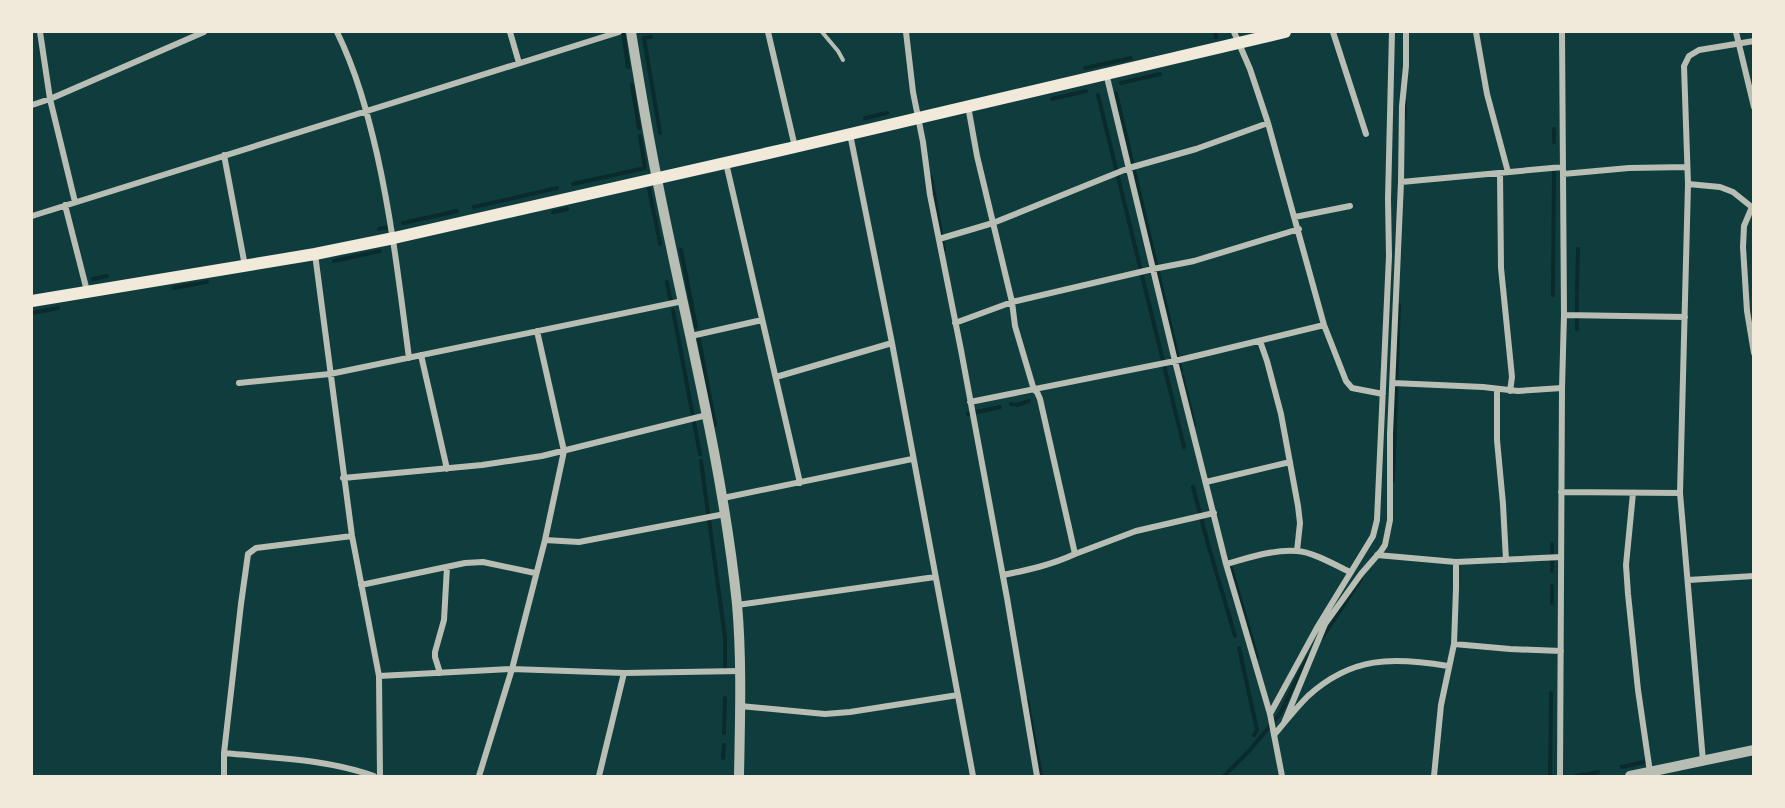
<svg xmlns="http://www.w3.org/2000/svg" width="1785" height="808" viewBox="0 0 1785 808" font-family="'Nunito Sans',sans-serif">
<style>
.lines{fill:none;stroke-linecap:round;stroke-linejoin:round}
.stream{stroke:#0a2a2b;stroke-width:4}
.service{stroke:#b8beb3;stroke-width:4}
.minor{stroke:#b8beb3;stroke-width:6}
.tertiary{stroke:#b8beb3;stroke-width:10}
.secondary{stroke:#f1e9da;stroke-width:12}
</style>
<rect width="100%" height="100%" fill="#0f3d3e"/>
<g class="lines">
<path class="stream" d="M623 32 628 67
M1215 32 1216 37
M651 37 644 38 660 133
M1085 68 1131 58
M1121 83 1160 74
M632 85 639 128
M1116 93 1181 371
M1098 95 1184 447
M1052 99 1086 91
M865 118 887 113
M1405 118V101
M1554 142V129
M931 177 944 250
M573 184 645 168 640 136
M649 189 654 214
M474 207 557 188
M553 212 567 209
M655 217 660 244
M403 223 457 211
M379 229 393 226
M681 250 696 327
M334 261 380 251
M93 279 107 276
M667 282 671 303
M174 288 207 282
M1577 292 1578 249
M1553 295 1554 172
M673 310 700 454
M32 313 58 308
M1577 329V296
M699 340 715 425
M1182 376 1194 425
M1011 404 1017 405 1029 401
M968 414 1000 407
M701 461 725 637V668
M1393 481 1399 305
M1193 487 1208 544 1235 636
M1231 568 1257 657
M1552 571V544
M1552 586V603
M1322 638 1361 579
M1239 648 1257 730 1254 735
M1027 700 1041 776
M724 733 725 698
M723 758 724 745
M1622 767 1648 761
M1224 776 1249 751 1280 714 1302 668 1309 656
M1550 776 1551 693
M1576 776 1598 772"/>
<path class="service" d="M822 32 838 51 843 60"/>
<path class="minor" d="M40 32 50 99 75 202
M337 32C356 71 367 111 377 154 392 221 400 289 409 358
M510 32 519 63
M768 32 795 147
M906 32 913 92 923 142 930 195 961 350 1007 598 1037 776
M1234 32 1250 69 1268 123 1324 325 1346 381 1352 388 1383 394
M1333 32 1366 134
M1476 32 1487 94 1508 172
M1736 32 1754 107
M1106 73 1175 361 1226 564 1270 714 1282 776
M32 105 50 99 204 32
M968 106 977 156 1012 302 1015 326 1034 390 1037 392 1040 399 1075 554C1051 565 1028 570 1003 575
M850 134 892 343 973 776
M224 155 245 266
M726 163 800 483
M1500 173 1501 268 1512 377 1510 391
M1563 174 1629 168 1687 167
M1401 182 1563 167
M1688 184 1720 187 1733 192 1753 208
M65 205 87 291
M1752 207 1744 226 1743 247 1747 311 1754 353
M32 216 619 32
M1295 217 1350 206
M939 239 993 223 1129 168 1196 149 1268 123
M315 254 352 536 379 676 380 776
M1564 315 1685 317
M955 323 1012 302 1153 269 1194 261 1299 229
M691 336 762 320
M1260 341 1267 361 1281 414 1298 506 1300 523 1297 551
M421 355 447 469
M776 377 892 343
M239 383 330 374 683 301
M1393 383 1483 387 1518 391 1562 388
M1497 389V440L1503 504 1506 560
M970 402 1175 361 1324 325
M343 478 482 465 542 456 707 415
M1206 482 1290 462
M1561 492 1680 493
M1633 493 1626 565 1628 594 1638 690 1650 772
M723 498 912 459
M545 540 579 542 725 514
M1075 554 1136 531 1214 513
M1377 555 1456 562 1561 557
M1226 564C1248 558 1274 549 1297 551 1313 552 1335 565 1350 572
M1688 580 1754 576
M361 585 465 563 483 562 535 573
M737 605 935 577
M1454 644 1510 649 1561 651
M440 673 435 657V652L444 620 447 567
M379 676 512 669 624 673 740 671
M740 706 825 714 850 712 958 695
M1270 714 1318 626 1373 536 1377 520 1389 256 1388 199 1392 32
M1284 723 1325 624 1361 574 1381 551 1385 545 1390 520V434L1401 182 1402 106 1406 66V32
M1274 735C1285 722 1296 708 1308 696 1352 656 1393 657 1448 666
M224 753C275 758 326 759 374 776
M1703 761 1680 493 1688 184 1684 66 1689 56 1699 50 1754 41
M224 776V753L241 604 248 554 256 548 352 536
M479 776 512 669 545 540 564 451 537 331
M599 776 624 673
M1434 776 1441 705 1454 644 1456 589V562
M1560 776 1562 388 1564 315 1562 32"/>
<path class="tertiary" d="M631 32C639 81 647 130 657 179 685 321 722 460 737 604 742 661 740 719 739 776
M1630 776 1754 750"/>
<path class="secondary" d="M32 301 315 254 394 238 795 147 1285 32"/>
</g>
<rect width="1785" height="808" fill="none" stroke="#f1e9da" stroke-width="66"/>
</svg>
